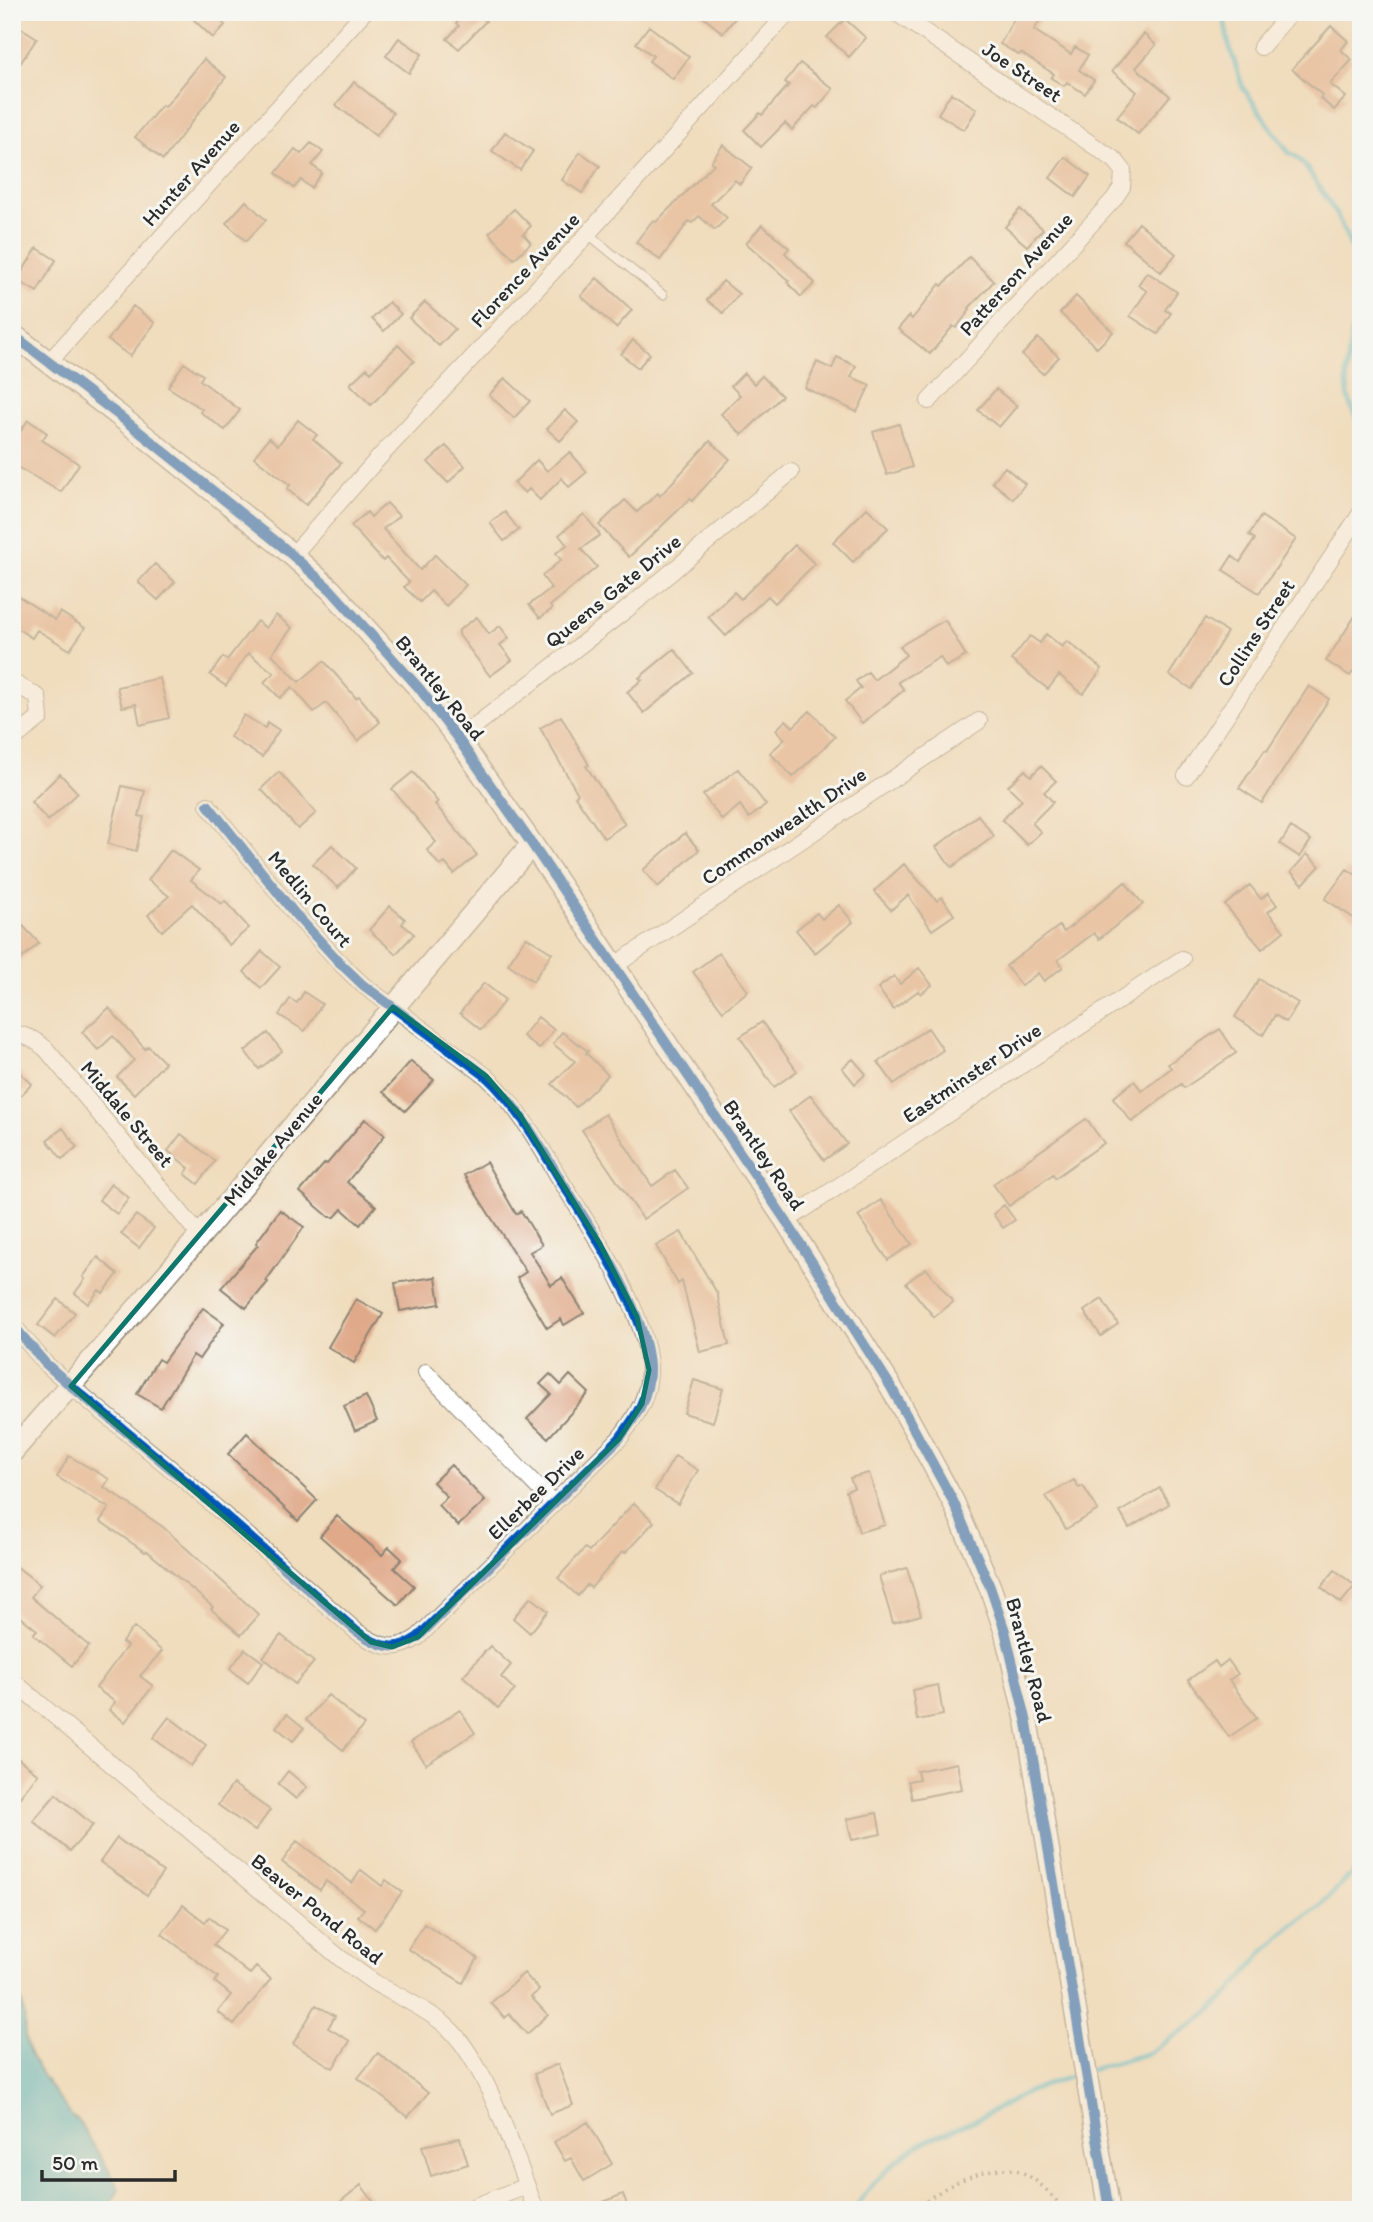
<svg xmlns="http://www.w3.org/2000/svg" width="1373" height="2222" viewBox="0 0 1373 2222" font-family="Itim,sans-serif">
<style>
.water{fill:#50bacd;stroke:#3e727c;stroke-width:2}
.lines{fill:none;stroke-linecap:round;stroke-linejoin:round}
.stream{stroke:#50bacd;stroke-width:5}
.building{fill:#e0a989}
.lane-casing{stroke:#8e8474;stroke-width:10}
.street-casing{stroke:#8e8474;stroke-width:18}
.secondary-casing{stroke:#8e8474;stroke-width:24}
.path{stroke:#8e8474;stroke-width:3.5;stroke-dasharray:2 5;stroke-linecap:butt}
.lane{stroke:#fff;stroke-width:8}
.street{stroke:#fff;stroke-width:16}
.secondary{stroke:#fff;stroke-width:21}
.cycleway-casing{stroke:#f6f6f2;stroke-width:15}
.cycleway{stroke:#0057b8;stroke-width:10}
.marked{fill:none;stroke:#0f766e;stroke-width:5;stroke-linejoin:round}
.labels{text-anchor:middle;stroke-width:6;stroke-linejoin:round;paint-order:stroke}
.street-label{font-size:21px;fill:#2b2b2b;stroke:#f6f6f2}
</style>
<rect width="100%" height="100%" fill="#f6f6f2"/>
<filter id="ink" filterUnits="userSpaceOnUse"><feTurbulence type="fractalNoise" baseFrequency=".0143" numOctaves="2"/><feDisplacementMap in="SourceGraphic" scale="14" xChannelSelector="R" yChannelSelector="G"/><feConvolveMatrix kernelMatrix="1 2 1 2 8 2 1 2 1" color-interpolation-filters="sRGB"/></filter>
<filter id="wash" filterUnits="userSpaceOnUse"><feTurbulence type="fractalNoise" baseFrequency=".00686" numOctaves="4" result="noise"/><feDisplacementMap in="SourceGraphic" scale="28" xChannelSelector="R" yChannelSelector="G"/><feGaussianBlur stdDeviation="1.57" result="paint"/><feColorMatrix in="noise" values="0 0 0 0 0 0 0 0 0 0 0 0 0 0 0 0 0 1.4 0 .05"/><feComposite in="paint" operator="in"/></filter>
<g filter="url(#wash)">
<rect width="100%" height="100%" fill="#f0ddbe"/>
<path class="water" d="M12 1994 21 1999C27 2016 23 2028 26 2042 32 2066 58 2096 72 2117L78 2120 117 2184 119 2190 106 2210H12Z"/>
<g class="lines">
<path class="stream" d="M1223 12 1229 45 1243 88 1289 153C1301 156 1310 174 1317 184 1339 215 1357 252 1359 289 1360 298 1357 308 1355 316 1349 355 1337 391 1361 426
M1090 2070 1149 2053 1200 2019 1227 1996 1262 1954 1290 1927 1319 1907 1361 1864
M855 2210C867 2186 903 2152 928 2140 942 2133 958 2128 973 2121 992 2112 1011 2101 1030 2091 1046 2084 1064 2079 1081 2073"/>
</g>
<g id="blocks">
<path class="building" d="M201 12H211L225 25 213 38 194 20Z
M465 12H476L486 21 459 49 447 39 459 26 456 23Z
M697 12H740L723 33Z
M1018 12H1027L1040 20 1034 30 1071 54 1075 47 1088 55 1079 70 1094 80 1085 94 1067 82 1064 86 1051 78 1054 74 1021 53 1019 55 1000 44Z
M845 19 866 38 849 57 827 37Z
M12 22 37 38 12 76Z
M649 26 689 57 673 79 649 61 653 56 636 43Z
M1331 26 1348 41 1341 50 1352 60 1330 84 1346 97 1334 110 1320 98 1322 95 1292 69Z
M1144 34 1156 45 1136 68 1170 96 1138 134 1117 117 1137 92 1112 71Z
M399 38 422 54 409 73 386 56Z
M204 59 226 77 163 160 135 137 162 105 165 107Z
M800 63 833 89 817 108 814 106 792 130 785 123 761 147 744 130 760 113 762 115 789 85 785 82Z
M354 82 393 113 376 136 336 105Z
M951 93 977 109 964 130 938 114Z
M505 132 533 151 520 170 492 151Z
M311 143 323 152 312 165 322 173 311 188 301 180 294 188 276 173 295 149 301 154Z
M723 145 752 168 740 184 735 180 711 204 727 218 715 230 699 216 692 223 689 221 660 260 636 242 653 220 656 222 714 164 711 162Z
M580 152 600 166 582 193 562 180Z
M1065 157 1090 176 1075 197 1050 178Z
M246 201 266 220 246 241 226 223Z
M514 209 531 226 523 234 531 243 514 259 489 233Z
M1020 209 1043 229 1027 246 1005 227Z
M1139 223 1176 254 1161 272 1124 241Z
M762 225 789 248 785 253 815 283 801 297 787 282 789 281 746 243Z
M37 248 56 260 37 292 17 280Z
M969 257 994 281 969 308 970 310 956 328 953 326 930 354 898 329 909 316 912 319 940 284 942 286Z
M1147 272 1177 292 1165 310 1171 313 1158 334 1130 316 1147 291 1138 285Z
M597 278 632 310 616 328 581 296Z
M723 281 739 294 723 313 707 300Z
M1076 296 1113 332 1097 348 1060 313Z
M389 302 401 314 384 331 372 319Z
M425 302 455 329 439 346 409 318Z
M133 306 155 323 130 356 108 340Z
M1038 338 1059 357 1043 374 1022 355Z
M633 340 650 354 638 368 621 354Z
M398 345 414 361 371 405 350 384 367 368 371 372Z
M837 357 856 366 851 377 870 385 857 412 805 388 817 362 832 369Z
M184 363 203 375 200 380 240 410 225 430 200 412 202 409 168 387Z
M744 373 754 384 762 376 782 396 742 435 721 414 740 395 731 386Z
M505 378 530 401 514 418 489 395Z
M996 389 1017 406 999 427 978 410Z
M565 410 578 422 560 441 547 429Z
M28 420 47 433 42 440 79 464 61 492 12 464V444Z
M298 420 317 435 313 439 341 463 306 505 287 489 290 485 254 457 269 438 278 445Z
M899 424 912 467 887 475 873 432Z
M710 441 730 459 692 501 690 499 629 557 599 525 625 500 637 512 658 493 660 496Z
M446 446 465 466 448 483 428 462Z
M570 452 587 472 569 487 562 478 540 500 529 489 525 493 514 483 537 460 547 471Z
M1005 467 1025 484 1013 499 992 482Z
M387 503 399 516 383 529 420 570 435 555 466 585 446 606 431 591 420 602 404 587 409 582 386 558 383 561 351 526 367 512 371 517Z
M867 508 888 528 853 562 833 542Z
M505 512 519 530 504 541 490 523Z
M584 514 600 535 581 549 597 567 550 606 552 609 540 618 529 605 551 588 542 576 561 560 556 553 567 545 559 535Z
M1261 516 1296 539 1259 593 1223 570 1232 556 1240 562 1255 539 1249 535Z
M795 545 815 564 775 603 768 596 726 636 708 617 734 592 741 599Z
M155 564 175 582 158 600 138 582Z
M12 592 55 620 60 612 85 628 70 650 37 630 32 638 12 625Z
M1361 607V659L1350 676 1326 661Z
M276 615 292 628 272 654 299 682 324 661 356 698 359 696 380 722 358 741 326 703 314 712 292 687 280 698 264 682 274 673 248 653 226 686 210 675 223 657 227 660 257 621 266 628Z
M477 617 489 634 500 626 509 638 500 645 512 660 490 676 459 635V630Z
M1205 618 1227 632 1192 689 1169 675Z
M945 620 966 656 946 667 940 657 898 682 904 690 862 723 845 701 861 688 856 681 868 672 874 680 906 655 900 646Z
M1046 634 1062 647 1067 641 1102 669 1083 694 1059 675 1048 689 1011 660 1030 636 1040 643Z
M674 649 693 673 644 713 627 692 642 680 639 678Z
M160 678 169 718 140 725 136 704 122 707 117 687Z
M1309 686 1329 699 1262 803 1239 788 1265 750 1267 751Z
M810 711 835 737 793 777 770 753 785 739 776 730 786 720 793 727Z
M244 715 265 728 268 723 279 730 262 757 230 737Z
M561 716 589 765 586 766 625 824 604 838 575 796 578 794 540 728Z
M1041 766 1056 781 1044 792 1053 802 1032 823 1041 832 1027 845 1002 820 1022 800 1008 786 1025 770 1031 776Z
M738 769 766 805 749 818 740 805 722 820 703 795Z
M279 772 316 813 298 829 261 789Z
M413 772 438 802 435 804 477 855 454 874 445 863 440 866 427 850 436 842 392 789Z
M60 774 78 793 48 821 31 802Z
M122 786 145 791 139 816 144 817 136 851 108 844Z
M978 815 994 836 952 867 936 847Z
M1291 827 1311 840 1300 857 1280 844Z
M685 833 699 850 658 887 643 870Z
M332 845 356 868 338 888 313 864Z
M171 850 199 870 191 880 222 904 225 901 249 928 229 945 192 904 162 931 148 915 169 896 148 880Z
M1307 854 1320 866 1303 884 1291 872Z
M904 864 937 901 942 897 954 915 932 930 908 895 891 910 874 891Z
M1347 869 1361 878V911L1355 919 1325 899Z
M1125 882 1143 904 1099 939 1094 933 1058 960 1063 967 1044 981 1038 973 1021 986 1006 966 1059 926 1064 932Z
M1250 885 1261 899 1268 893 1277 905 1268 912 1284 931 1262 949 1225 905Z
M839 905 853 922 815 953 796 930 817 913 822 919Z
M390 906 405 919 402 924 414 934 396 954 369 930Z
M12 914 39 943 20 960 12 952Z
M526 937 552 953 533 981 508 964Z
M262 951 280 967 261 988 244 972Z
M719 953 748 991 723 1011 693 972Z
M919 968 932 985 921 994 918 991 893 1009 878 988 894 976 900 984Z
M1259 979 1298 1003 1286 1022 1275 1015 1263 1035 1235 1017Z
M484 983 505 1000 481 1030 460 1013Z
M304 992 322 1004 305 1031 279 1015 290 999 297 1003Z
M109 1008 145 1049 148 1046 165 1063 134 1094 117 1077 134 1060 113 1036 98 1050 82 1032Z
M538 1017 554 1030 539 1049 523 1036Z
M762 1022 797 1071 774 1087 740 1037Z
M928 1028 943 1050 894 1084 878 1062Z
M1220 1029 1236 1053 1184 1088 1181 1084 1132 1122 1113 1098 1134 1081 1142 1091 1171 1068 1168 1064Z
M562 1032 588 1051 586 1053 608 1075 576 1107 552 1084 575 1061 553 1044Z
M268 1033 282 1051 259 1069 245 1051Z
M853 1059 866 1074 855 1084 842 1068Z
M411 1061 434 1080 405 1111 383 1092Z
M12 1065 32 1084 12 1104Z
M811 1095 847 1144 824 1160 789 1111Z
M605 1114 652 1186 675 1170 688 1188 643 1219 582 1130Z
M365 1119 385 1135 347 1182 376 1206 360 1225 342 1209 335 1217H329L300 1192 325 1163 327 1164Z
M1086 1119 1104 1143 1055 1178 1053 1174 1009 1206 993 1184Z
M63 1128 77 1147 62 1159 47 1140Z
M181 1134 215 1161 198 1184 185 1174 189 1168 168 1151Z
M486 1162 516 1214 521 1211 542 1245 530 1252 551 1285 562 1278 584 1313 564 1325 561 1319 547 1328 517 1278 526 1272 464 1175Z
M111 1184 129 1198 117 1214 99 1200Z
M881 1200 912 1244 888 1260 858 1216Z
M1004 1205 1015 1220 1003 1228 993 1214Z
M280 1210 304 1227 266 1281 268 1282 246 1308 221 1288 258 1245 256 1243Z
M136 1215 154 1228 139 1248 121 1234Z
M681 1232 717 1293 729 1345 700 1352 682 1281 678 1284 656 1246Z
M98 1257 118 1274 103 1293 99 1290 88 1304 75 1293 85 1279 83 1277Z
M926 1268 953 1302 934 1317 906 1283Z
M436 1277 440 1304 400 1311 395 1283Z
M58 1299 75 1313 55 1338 38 1325Z
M356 1299 383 1314 354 1363 328 1347Z
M1102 1299 1118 1324 1101 1336 1084 1311Z
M203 1308 224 1323 199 1359 193 1355 161 1408 137 1394 158 1359 163 1362Z
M550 1374 561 1385 570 1375 589 1393 548 1438 527 1419 551 1394 540 1384Z
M694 1380 723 1389 713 1422 684 1413Z
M366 1396 377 1421 355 1431 344 1406Z
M247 1433 317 1500 298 1521 228 1454Z
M69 1456 109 1479 104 1487 163 1527 259 1615 241 1635 211 1609 213 1607 147 1551 145 1552 100 1521 109 1508 57 1477Z
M675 1456 698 1470 678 1504 655 1490Z
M451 1465 485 1501 458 1526 438 1505 447 1497 433 1482Z
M869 1473 885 1525 859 1532 846 1491 854 1488 850 1478Z
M1074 1480 1079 1488 1083 1486 1098 1510 1066 1529 1046 1496Z
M1160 1488 1169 1504 1129 1528 1120 1512Z
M634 1503 654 1522 625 1553 623 1551 591 1588 587 1585 578 1596 558 1578 585 1548 589 1551Z
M337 1516 382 1555 389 1547 402 1559 394 1568 414 1586 398 1605 320 1536Z
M12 1563 40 1585 31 1597 89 1646 72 1666 33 1634 37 1630 12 1610Z
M907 1568 921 1615 893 1623 879 1576Z
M1335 1570 1355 1586 1341 1603 1321 1587Z
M531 1597 548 1611 530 1633 513 1618Z
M134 1627 162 1651 140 1676 153 1686 125 1722 109 1710 115 1702 96 1688 127 1646 122 1642Z
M281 1635 314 1662 295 1684 263 1657Z
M490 1646 511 1665 501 1677 515 1690 498 1708 463 1676Z
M245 1649 263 1662 248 1683 230 1669Z
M1228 1660 1238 1674 1229 1680 1257 1718 1229 1737 1188 1680 1215 1661 1219 1667Z
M938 1685 943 1715 917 1720 912 1690Z
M328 1695 364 1725 343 1750 306 1720Z
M460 1710 475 1733 426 1764 411 1742Z
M287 1714 304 1728 293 1741 276 1727Z
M169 1717 206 1745 191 1766 153 1738Z
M12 1754 38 1774 12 1807Z
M957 1763 962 1789 912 1799 908 1781 919 1779 917 1771Z
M288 1771 307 1787 296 1799 278 1784Z
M233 1784 270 1810 255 1831 218 1805Z
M56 1794 93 1825 70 1851 33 1821Z
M877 1813 881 1834 852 1840 847 1819Z
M117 1838 163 1872 147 1895 100 1862Z
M297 1841 352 1883 361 1870 382 1886 386 1880 402 1892 375 1929 358 1916 364 1909 326 1881 320 1890 282 1862Z
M183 1905 205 1922 209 1917 225 1930 213 1945 250 1974 256 1967 271 1979 234 2025 218 2012 231 1995 215 1982 218 1977 162 1934Z
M424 1924 478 1958 463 1983 408 1949Z
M524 1973 539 1990 531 1997 548 2015 527 2034 509 2014 505 2018 491 2003Z
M316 2005 335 2016 328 2028 350 2041 333 2068 293 2044Z
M378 2053 428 2093 408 2117 358 2078Z
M558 2064 573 2105 550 2114 534 2074Z
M588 2122 612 2164 584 2181 571 2158 565 2161 554 2142Z
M460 2138 468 2164 431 2176 422 2146Z
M361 2185 380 2210H330Z
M623 2194 629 2210H586V2209Z"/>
</g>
</g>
<g filter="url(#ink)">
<use href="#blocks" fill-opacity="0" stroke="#8e8474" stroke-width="2"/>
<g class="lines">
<defs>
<path id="lane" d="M588 234 663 295
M1091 2210 1105 2205"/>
<path id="street" d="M895 12 1115 160 1123 170 1122 187 1114 199 929 401
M1261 47 1291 12
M49 362 364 12
M292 556 373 464 571 252 789 12
M12 682 38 697 40 718 12 740
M458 739 626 610 791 472
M1186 776 1361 513
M614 966 979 721
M12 1034C26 1034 36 1040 46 1049L200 1236
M786 1221 1182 959
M12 1324 45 1363 71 1386 188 1483 356 1631C379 1647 395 1653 418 1637L619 1439C636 1417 650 1396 649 1367 647 1313 592 1230 563 1184 540 1146 519 1107 486 1076L363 985 342 965 295 914 208 805
M426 1372 553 1503
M12 1680 340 1958C351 1966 363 1975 375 1983 398 1996 423 2007 444 2024 486 2058 515 2158 536 2210
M466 2210 526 2186"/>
<path id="secondary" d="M12 334 117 414 283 547 331 590 419 688 458 739 532 844 786 1221 891 1387 953 1501 990 1587 1005 1631 1027 1723 1109 2210
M12 1452 200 1236 532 844"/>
</defs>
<use href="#lane" class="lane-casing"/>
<use href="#street" class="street-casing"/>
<use href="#secondary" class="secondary-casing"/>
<path class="path" d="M916 2210C936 2189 990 2161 1019 2171 1036 2178 1053 2195 1064 2210"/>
<use href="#lane" class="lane"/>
<use href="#street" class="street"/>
<use href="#secondary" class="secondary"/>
<defs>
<path id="cycleway" d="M12 334 117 414 283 547 331 590 419 688 458 739 532 844 786 1221 891 1387 953 1501 990 1587 1005 1631 1027 1723 1109 2210
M12 1324 45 1363 71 1386 188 1483 356 1631C379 1647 395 1653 418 1637L619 1439C636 1417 650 1396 649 1367 647 1313 592 1230 563 1184 540 1146 519 1107 486 1076L363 985 342 965 295 914 208 805"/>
</defs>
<use href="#cycleway" class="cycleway-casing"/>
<use href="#cycleway" class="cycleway"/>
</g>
</g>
<path d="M0 0H1373V2222H0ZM393 1007 486 1076 520 1115 600 1244 637 1317 649 1370 642 1404 619 1439 418 1637 392 1647 371 1642 71 1386Z" fill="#f0ddbe" fill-opacity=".55" fill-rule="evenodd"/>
<path class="marked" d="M393 1007 486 1076 520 1115 600 1244 637 1317 649 1370 642 1404 619 1439 418 1637 392 1647 371 1642 71 1386Z"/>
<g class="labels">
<g class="street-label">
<text transform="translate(1022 72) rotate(34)" y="7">Joe Street</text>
<text transform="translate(191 173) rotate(-48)" y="7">Hunter Avenue</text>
<text transform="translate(525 270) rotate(-47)" y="7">Florence Avenue</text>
<text transform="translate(1016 274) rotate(-48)" y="7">Patterson Avenue</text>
<text transform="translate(613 591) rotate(-39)" y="7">Queens Gate Drive</text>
<text transform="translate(1256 633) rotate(-57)" y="7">Collins Street</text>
<text transform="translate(440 688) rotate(51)" y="7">Brantley Road</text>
<text transform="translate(784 826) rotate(-34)" y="7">Commonwealth Drive</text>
<text transform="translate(310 899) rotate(50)" y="7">Medlin Court</text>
<text transform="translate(972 1073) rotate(-34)" y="7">Eastminster Drive</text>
<text transform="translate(127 1114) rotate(50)" y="7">Middale Street</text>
<text transform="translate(273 1149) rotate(-50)" y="7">Midlake Avenue</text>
<text transform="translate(764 1155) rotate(56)" y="7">Brantley Road</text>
<text transform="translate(536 1493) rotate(-44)" y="7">Ellerbee Drive</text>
<text transform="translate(1029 1660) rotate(75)" y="7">Brantley Road</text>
<text transform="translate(317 1909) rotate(39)" y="7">Beaver Pond Road</text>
</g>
</g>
<rect width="1373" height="2222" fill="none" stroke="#f6f6f2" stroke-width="42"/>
<path d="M42 2170v10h133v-10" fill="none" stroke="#2b2b2b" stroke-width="3.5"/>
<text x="52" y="2170" font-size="21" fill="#2b2b2b" stroke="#f6f6f2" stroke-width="5" paint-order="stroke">50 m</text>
</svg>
